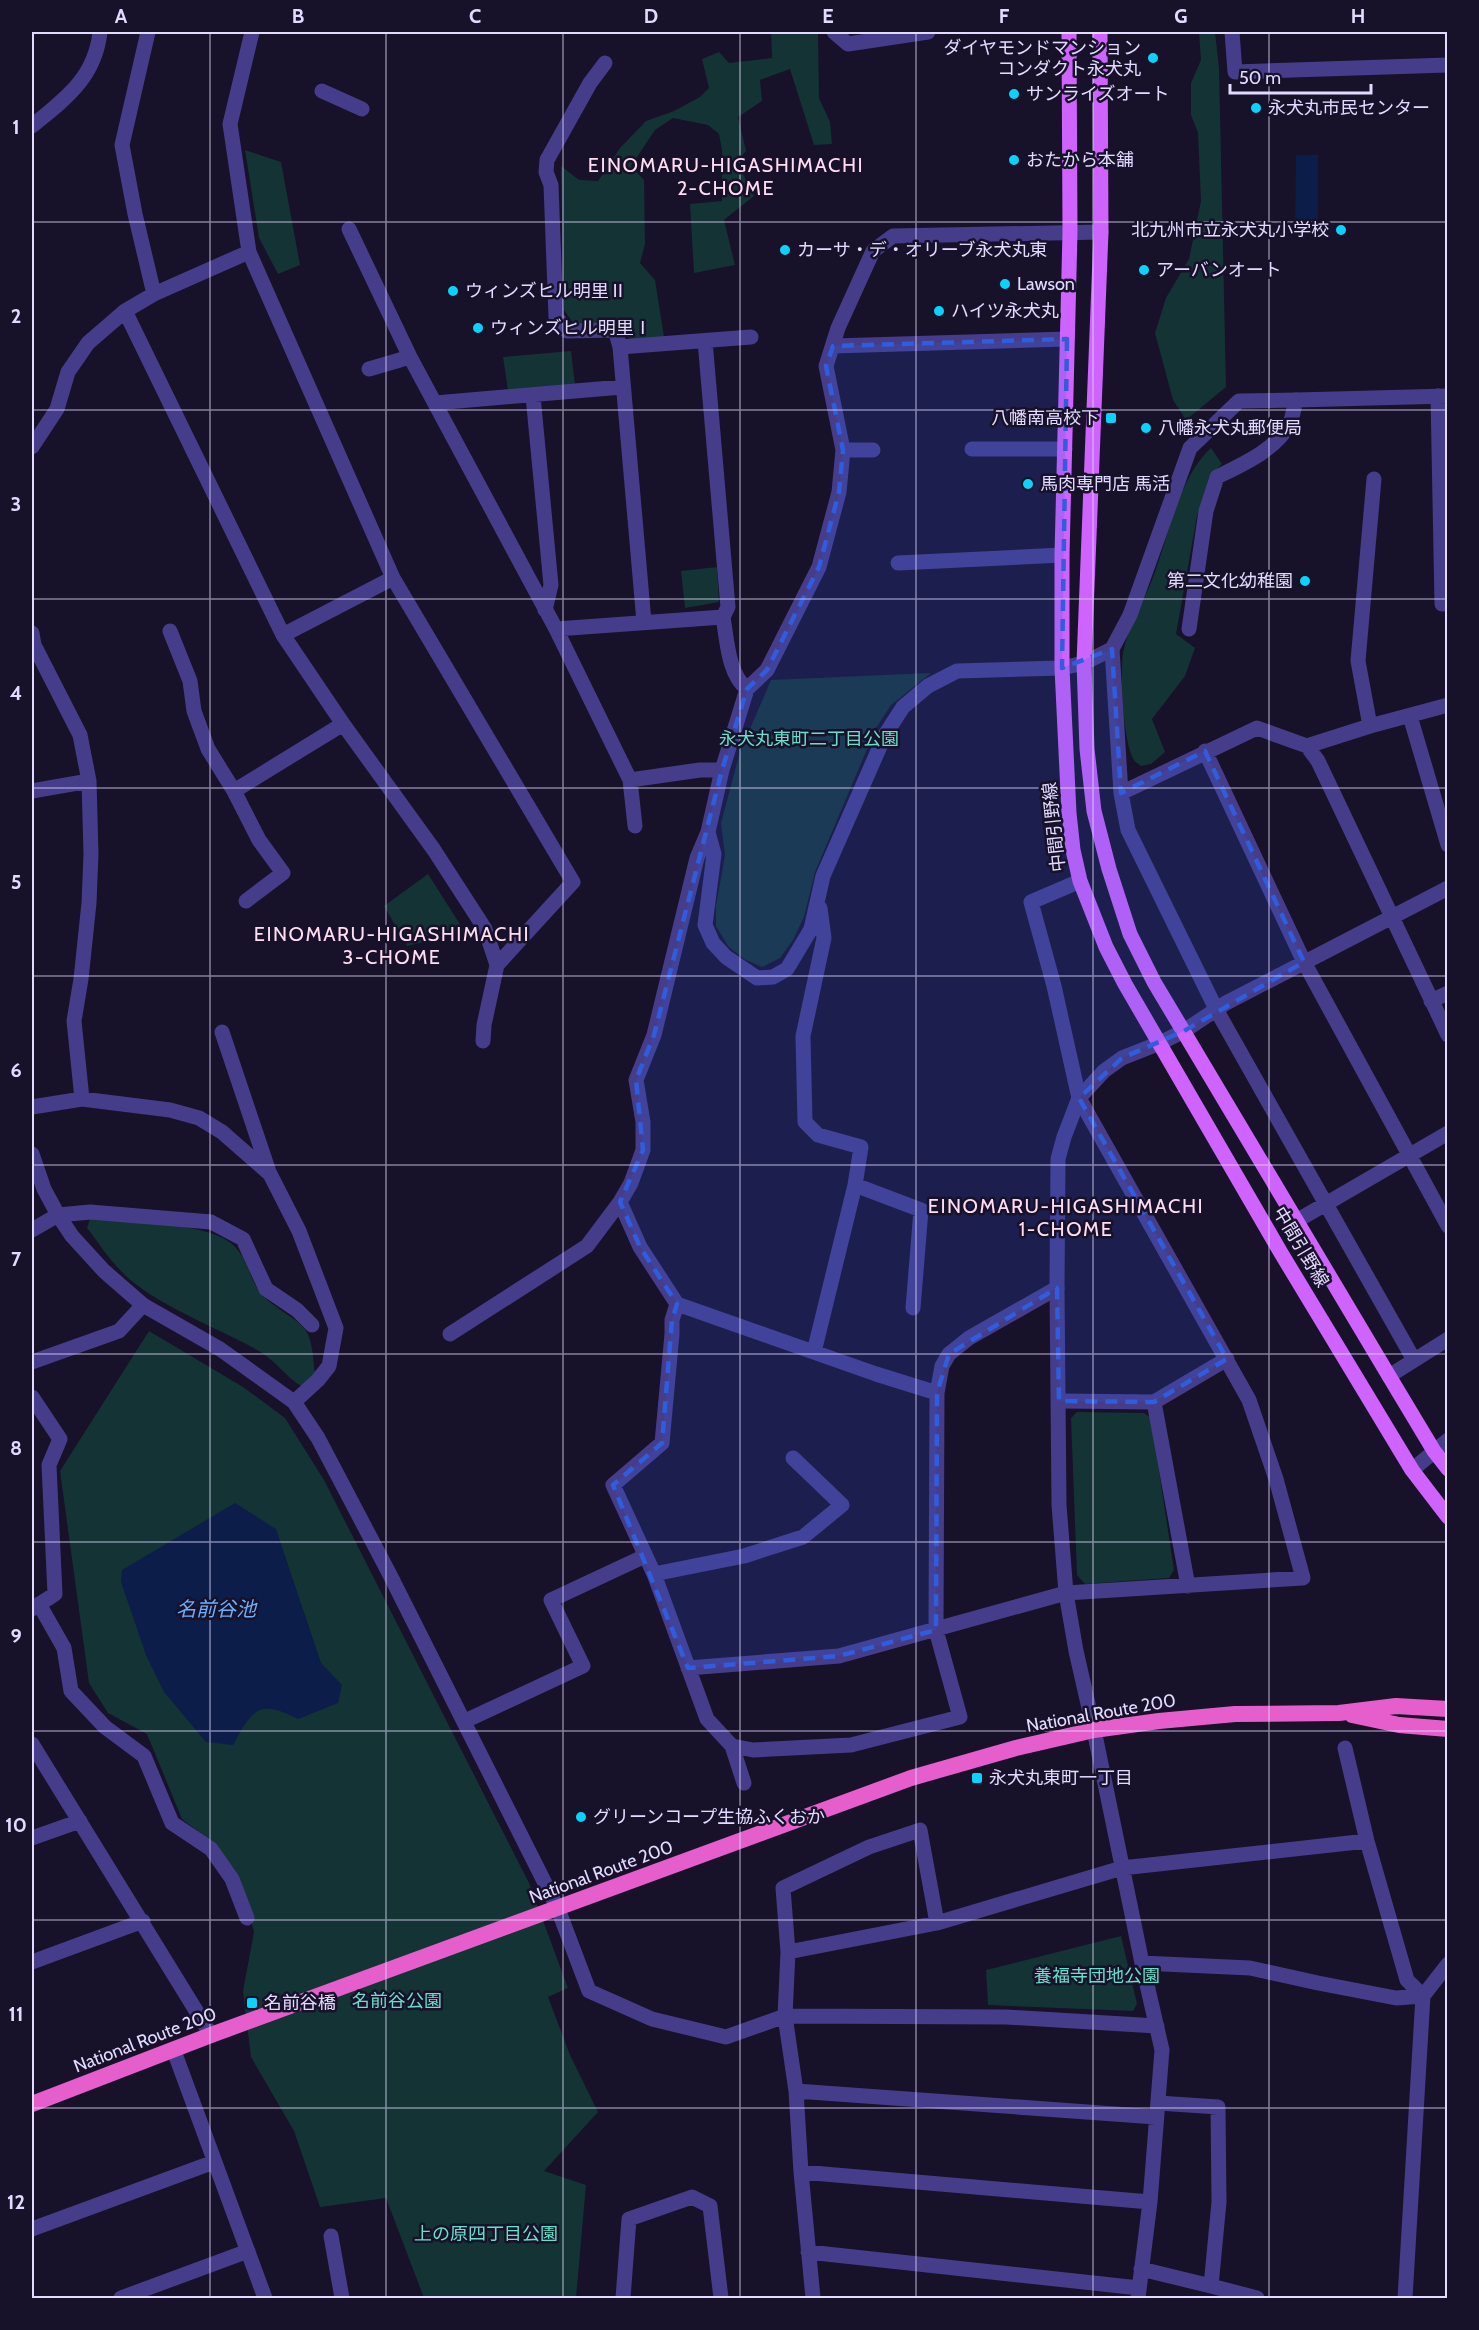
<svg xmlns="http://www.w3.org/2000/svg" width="1479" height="2330" viewBox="0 0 1479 2330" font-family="Cabin,'Noto Sans JP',sans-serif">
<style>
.green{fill:#143334}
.water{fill:#0c1d49}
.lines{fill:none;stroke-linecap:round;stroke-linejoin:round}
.minor{stroke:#453d89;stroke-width:15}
.tertiary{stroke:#453d89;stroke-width:15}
.primary{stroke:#cf63fd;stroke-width:15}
.trunk{stroke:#e65ecc;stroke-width:16}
.marked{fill:#315cdc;fill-opacity:0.2;stroke:#315cdc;stroke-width:4.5;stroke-dasharray:12 8;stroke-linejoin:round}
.grid{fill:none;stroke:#e2dbff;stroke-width:1.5;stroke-opacity:0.55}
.poi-dot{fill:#0ad2fc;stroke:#17112a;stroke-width:2}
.labels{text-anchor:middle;stroke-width:5;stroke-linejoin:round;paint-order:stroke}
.poi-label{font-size:18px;fill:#e2dbff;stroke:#17112a;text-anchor:start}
.park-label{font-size:18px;fill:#66e0ca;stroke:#17112a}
.street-label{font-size:18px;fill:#e2dbff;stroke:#17112a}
.neighbourhood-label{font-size:20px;letter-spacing:1.5px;fill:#ffddf0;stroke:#17112a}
.water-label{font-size:20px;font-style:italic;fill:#6aaffd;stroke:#17112a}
.neatline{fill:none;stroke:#e2dbff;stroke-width:2}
.grid-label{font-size:20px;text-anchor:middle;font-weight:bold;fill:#e2dbff}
</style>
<rect width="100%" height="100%" fill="#17112a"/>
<path class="green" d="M771 32H818L819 98 830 122 832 144 814 145 790 69 760 80 762 101 738 117 746 151 737 162 754 196 724 220 735 265 694 273 690 204 722 201V150L719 134 708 125 673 118 655 130 631 166 644 180 645 244 640 263 655 280 664 337 630 340 625 325 573 323 564 310 561 166 579 180 598 181 620 148 646 121 674 111 700 97 709 88 702 59 719 52 729 63 772 58Z
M1199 32H1215L1219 68 1226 387 1186 420 1173 400 1155 333 1166 298 1189 259 1201 201 1198 133 1191 115V83L1201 60Z
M245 150 281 162 300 265 278 274 259 238Z
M571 351 575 385 508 390 503 357Z
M1211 448 1222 464 1209 477 1197 516 1176 634 1195 648 1185 676 1152 719 1165 752 1151 764 1141 766C1139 764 1136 763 1134 760 1123 745 1119 667 1124 648 1129 626 1144 601 1152 580 1168 540 1178 477 1211 448Z
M717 567 719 602 685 608 681 571Z
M931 673 891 705 876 728 815 872 804 917 793 940 780 958 762 967 744 959 728 946 716 926V906L725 855 721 823 740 752 771 680Z
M428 874 465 932 407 946 384 906Z
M90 1219C123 1222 208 1222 232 1244 248 1258 249 1277 259 1291 268 1304 291 1315 302 1326 313 1336 313 1359 315 1373L301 1386C286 1377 276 1361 259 1351 219 1328 152 1304 121 1271 108 1258 98 1242 87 1228Z
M149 1331 243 1387 285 1418 324 1480 529 1883 568 1988 548 1997 570 2055 598 2112 544 2171 586 2185 576 2298H424L386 2198 320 2207 294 2131 251 2057 243 1991 254 1932 239 1876 216 1845 182 1819 147 1734 108 1713 89 1683 60 1471Z
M1077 1412 1144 1413 1151 1418 1174 1570 1169 1578 1085 1584 1077 1575 1071 1418Z
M1121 1936 1137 2004 1133 2011 988 2005 986 1970Z"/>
<path class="water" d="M1296 155H1318V226L1295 227Z
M235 1503 276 1529 321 1663 342 1685 338 1703 298 1719C257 1698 252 1711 233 1745L206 1742 164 1692 146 1655 121 1582 122 1570Z"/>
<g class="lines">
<path class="minor" d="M148 32 122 145 135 214 154 294
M252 32 230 124 249 252 393 578 573 882 497 965
M834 32 848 44 928 32
M1232 32 1235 72 1448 65
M605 63 590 83 547 160 546 172 551 185 556 317 567 331 615 330 620 347
M322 91 362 109
M32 126C65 99 95 78 100 32
M349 229 410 357 556 629 630 780 635 826
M125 311 283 635 343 724 434 850 485 929 497 965 484 1025 483 1041
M705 341 728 607 723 617
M833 346 1067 339
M369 369 410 357
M533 396 551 585 545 610
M1438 396 1442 604 1448 603
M435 403 622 387
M32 447 57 409 68 372 88 343 125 311 154 294 249 252
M972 449H1065
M843 450H873
M898 563 1062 555
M644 622 620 347 751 337
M556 629 723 617C727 640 728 674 747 689L767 670 819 567 839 492 843 450 826 366 838 328 873 251 893 236 1101 232
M1189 629 1206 511 1217 477C1243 464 1276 450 1290 423 1293 416 1294 407 1296 400L1448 396
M170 631 190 681 194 711 208 749 234 791
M32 633 34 645 80 735 89 781 91 854 89 903 81 979 74 1021 82 1099
M283 635 393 578
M1112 649 1121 793 1128 830 1217 1011 1414 1360
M1410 716 1448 845
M1370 726 1358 661 1374 479
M1307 746 1318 761 1448 1035
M1205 751 1304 962 1448 1226
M630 780 700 770H722
M32 791 89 781
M1121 793 1257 728 1307 746 1370 726 1448 705
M708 832 714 854 705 925 713 943 726 957 757 978 773 977 787 969 811 929 823 876 885 735 903 707 928 686 957 671 1062 668 1084 663
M246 901 283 873 259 840 234 791 343 724
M1431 1001 1448 993
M222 1032 269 1172
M1160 1043 1184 1031 1226 1003 1448 888
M32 1107 82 1099 170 1110 199 1118 222 1132 270 1174 299 1231 336 1328 329 1366 318 1380 294 1402
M855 1185 921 1210 913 1308
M1298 1220 1448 1133
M32 1230 58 1215 90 1212 211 1222 243 1239 266 1289 297 1310 312 1325
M677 1304 876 1374 937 1393
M450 1334 587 1246 620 1202
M814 1352 855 1185 861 1147 818 1135 805 1122 803 1036 824 938 820 908
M32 1362 119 1331 143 1305
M1389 1376 1448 1339
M32 1397 60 1439 49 1465 55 1594 32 1609
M1059 1401 1154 1402 1227 1359
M1154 1402 1188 1586
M1412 1470 1448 1440
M654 1574 744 1556 803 1537 842 1505 793 1458
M39 1604 64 1648 71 1691 105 1727 144 1756 172 1823 211 1849 232 1879 247 1918
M688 1668 839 1656 1066 1593 1303 1578 1276 1479 1249 1400 1079 1098 1054 986 1031 902 1080 881
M465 1721 583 1666 551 1600 645 1556
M1094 1730 1142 1963 1162 2050 1150 2202 1138 2298
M32 1744 211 2035
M732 1746 753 1750 851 1745 960 1717 936 1630 937 1393 942 1366 949 1354 969 1338 1057 1288
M1345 1748 1367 1841 1407 1980 1423 1996
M744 1783 732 1746 707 1719 654 1574 613 1485 662 1443 672 1334V1320L677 1304 640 1247 620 1202 631 1183 643 1150V1122L636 1080 654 1035 697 858 708 832 722 770 747 689
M32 1838 80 1821
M558 1909 589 1991 652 2019 726 2037 785 2016 1006 2017 1157 2026
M788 1952 783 1888 869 1847 920 1830 937 1923
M32 1962 143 1921
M1142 1963 1250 1968 1318 1983 1396 1998 1423 1996
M174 2051 265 2298
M796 2091 1156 2117
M1158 2103 1218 2107 1219 2202 1211 2286 1257 2298
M801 2172 1150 2202
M32 2229 214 2162
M331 2236 342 2298
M808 2252 1139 2288
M1141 2269 1211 2286
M121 2298 248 2251
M623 2298 629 2219 692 2197 710 2206 721 2298
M813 2298 801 2172 796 2091 785 2016 788 1952 937 1923 1122 1868 1367 1841"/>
<path class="tertiary" d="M1084 663 1112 649 1130 615 1190 448 1239 401 1296 400
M32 1154 44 1189 58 1215 72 1236 104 1271 143 1305 220 1349 294 1402 318 1438 389 1573 558 1909
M1094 1730 1076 1651 1066 1593 1059 1505 1057 1288 1058 1159 1064 1137 1079 1098 1104 1071 1122 1058 1160 1043
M1405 2298 1423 1996 1448 1964"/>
<path class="primary" d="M1069 32 1070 232 1062 555V668L1069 813 1073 850 1080 881 1106 947 1125 984 1281 1253 1412 1470 1448 1517
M1100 32 1101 232 1084 663 1087 749 1094 811 1109 869 1130 934 1154 982 1389 1376 1434 1451 1448 1469"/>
<path class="trunk" d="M1352 1715 1399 1725 1448 1729
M32 2104 211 2035 911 1778 1016 1748 1094 1730 1159 1721 1235 1714 1339 1713 1396 1706 1448 1709"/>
</g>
<path class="marked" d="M1067 339 1062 668 1112 649 1121 793 1205 751 1304 962 1184 1031 1122 1058 1079 1098 1227 1359 1154 1402 1059 1401 1057 1288 949 1354 937 1393 936 1630 839 1656 688 1668 613 1485 662 1443 672 1320 677 1304 640 1247 620 1202 643 1150 636 1080 654 1035 722 770 747 689 767 670 819 567 839 492 843 450 826 366 833 346Z"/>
<path class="grid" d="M210 32V2298M386 32V2298M563 32V2298M740 32V2298M916 32V2298M1093 32V2298M1269 32V2298M32 222H1448M32 410H1448M32 599H1448M32 788H1448M32 976H1448M32 1165H1448M32 1354H1448M32 1542H1448M32 1731H1448M32 1920H1448M32 2108H1448"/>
<g class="poi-dot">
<circle cx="1153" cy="58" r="6"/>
<circle cx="1014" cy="94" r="6"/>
<circle cx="1256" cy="108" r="6"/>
<circle cx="1014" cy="160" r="6"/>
<circle cx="1341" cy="230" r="6"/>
<circle cx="785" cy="250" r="6"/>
<circle cx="1144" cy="270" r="6"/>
<circle cx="1005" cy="284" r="6"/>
<circle cx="453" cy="291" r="6"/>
<circle cx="939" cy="311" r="6"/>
<circle cx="478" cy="328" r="6"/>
<rect x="1105" y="412" width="12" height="12" rx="3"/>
<circle cx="1146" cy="428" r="6"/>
<circle cx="1028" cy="484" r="6"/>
<circle cx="1305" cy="581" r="6"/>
<rect x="971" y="1772" width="12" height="12" rx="3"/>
<circle cx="581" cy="1817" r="6"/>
<rect x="246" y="1997" width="12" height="12" rx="3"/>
</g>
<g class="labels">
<g class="poi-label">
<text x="1141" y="54" text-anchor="end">ダイヤモンドマンション<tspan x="1141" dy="21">コンダクト永犬丸</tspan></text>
<text x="1026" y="100">サンライズオート</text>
<text x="1268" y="114">永犬丸市民センター</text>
<text x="1026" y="166">おたから本舗</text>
<text x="1329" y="236" text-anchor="end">北九州市立永犬丸小学校</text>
<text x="797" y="256">カーサ・デ・オリーブ永犬丸東</text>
<text x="1156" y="276">アーバンオート</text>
<text x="1017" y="290">Lawson</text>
<text x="465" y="297">ウィンズヒル明里Ⅱ</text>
<text x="951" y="317">ハイツ永犬丸</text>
<text x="490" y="334">ウィンズヒル明里Ⅰ</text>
<text x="1099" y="424" text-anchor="end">八幡南高校下</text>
<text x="1158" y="434">八幡永犬丸郵便局</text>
<text x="1040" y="490">馬肉専門店 馬活</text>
<text x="1293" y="587" text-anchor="end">第二文化幼稚園</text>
<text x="989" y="1784">永犬丸東町一丁目</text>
<text x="593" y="1823">グリーンコープ生協ふくおか</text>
<text x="264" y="2009">名前谷橋</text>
</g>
<g class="park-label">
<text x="809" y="745">永犬丸東町二丁目公園</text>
<text x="1097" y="1982">養福寺団地公園</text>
<text x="397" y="2007">名前谷公園</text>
<text x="486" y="2240">上の原四丁目公園</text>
</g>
<g class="street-label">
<text transform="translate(1054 827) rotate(-96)" y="6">中間引野線</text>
<text transform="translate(1301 1247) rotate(59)" y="6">中間引野線</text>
<text transform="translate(1101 1713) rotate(-10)" y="6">National Route 200</text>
<text transform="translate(601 1872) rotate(-20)" y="6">National Route 200</text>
<text transform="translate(145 2040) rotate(-21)" y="6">National Route 200</text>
</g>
<g class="neighbourhood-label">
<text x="726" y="172">EINOMARU-HIGASHIMACHI<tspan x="726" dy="23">2-CHOME</tspan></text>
<text x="392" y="941">EINOMARU-HIGASHIMACHI<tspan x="392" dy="23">3-CHOME</tspan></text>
<text x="1066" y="1213">EINOMARU-HIGASHIMACHI<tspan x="1066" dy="23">1-CHOME</tspan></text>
</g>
<g class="water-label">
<text x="216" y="1616">名前谷池</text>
</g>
</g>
<rect width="1479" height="2330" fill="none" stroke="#17112a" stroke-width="66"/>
<path d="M1230 84v9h141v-9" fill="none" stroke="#e2dbff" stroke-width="3"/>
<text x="1239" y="84" font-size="18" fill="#e2dbff" stroke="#17112a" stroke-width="4.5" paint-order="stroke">50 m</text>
<rect x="33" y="33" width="1413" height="2264" class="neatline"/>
<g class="grid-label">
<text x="121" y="23">A</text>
<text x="298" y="23">B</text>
<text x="475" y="23">C</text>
<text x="651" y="23">D</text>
<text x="828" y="23">E</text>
<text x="1004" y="23">F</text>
<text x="1181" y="23">G</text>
<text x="1358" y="23">H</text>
<text x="16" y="134">1</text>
<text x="16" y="323">2</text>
<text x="16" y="511">3</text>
<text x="16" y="700">4</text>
<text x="16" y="889">5</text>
<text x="16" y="1077">6</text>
<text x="16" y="1266">7</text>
<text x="16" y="1455">8</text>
<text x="16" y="1643">9</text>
<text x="16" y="1832">10</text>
<text x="16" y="2021">11</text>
<text x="16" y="2209">12</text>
</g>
</svg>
